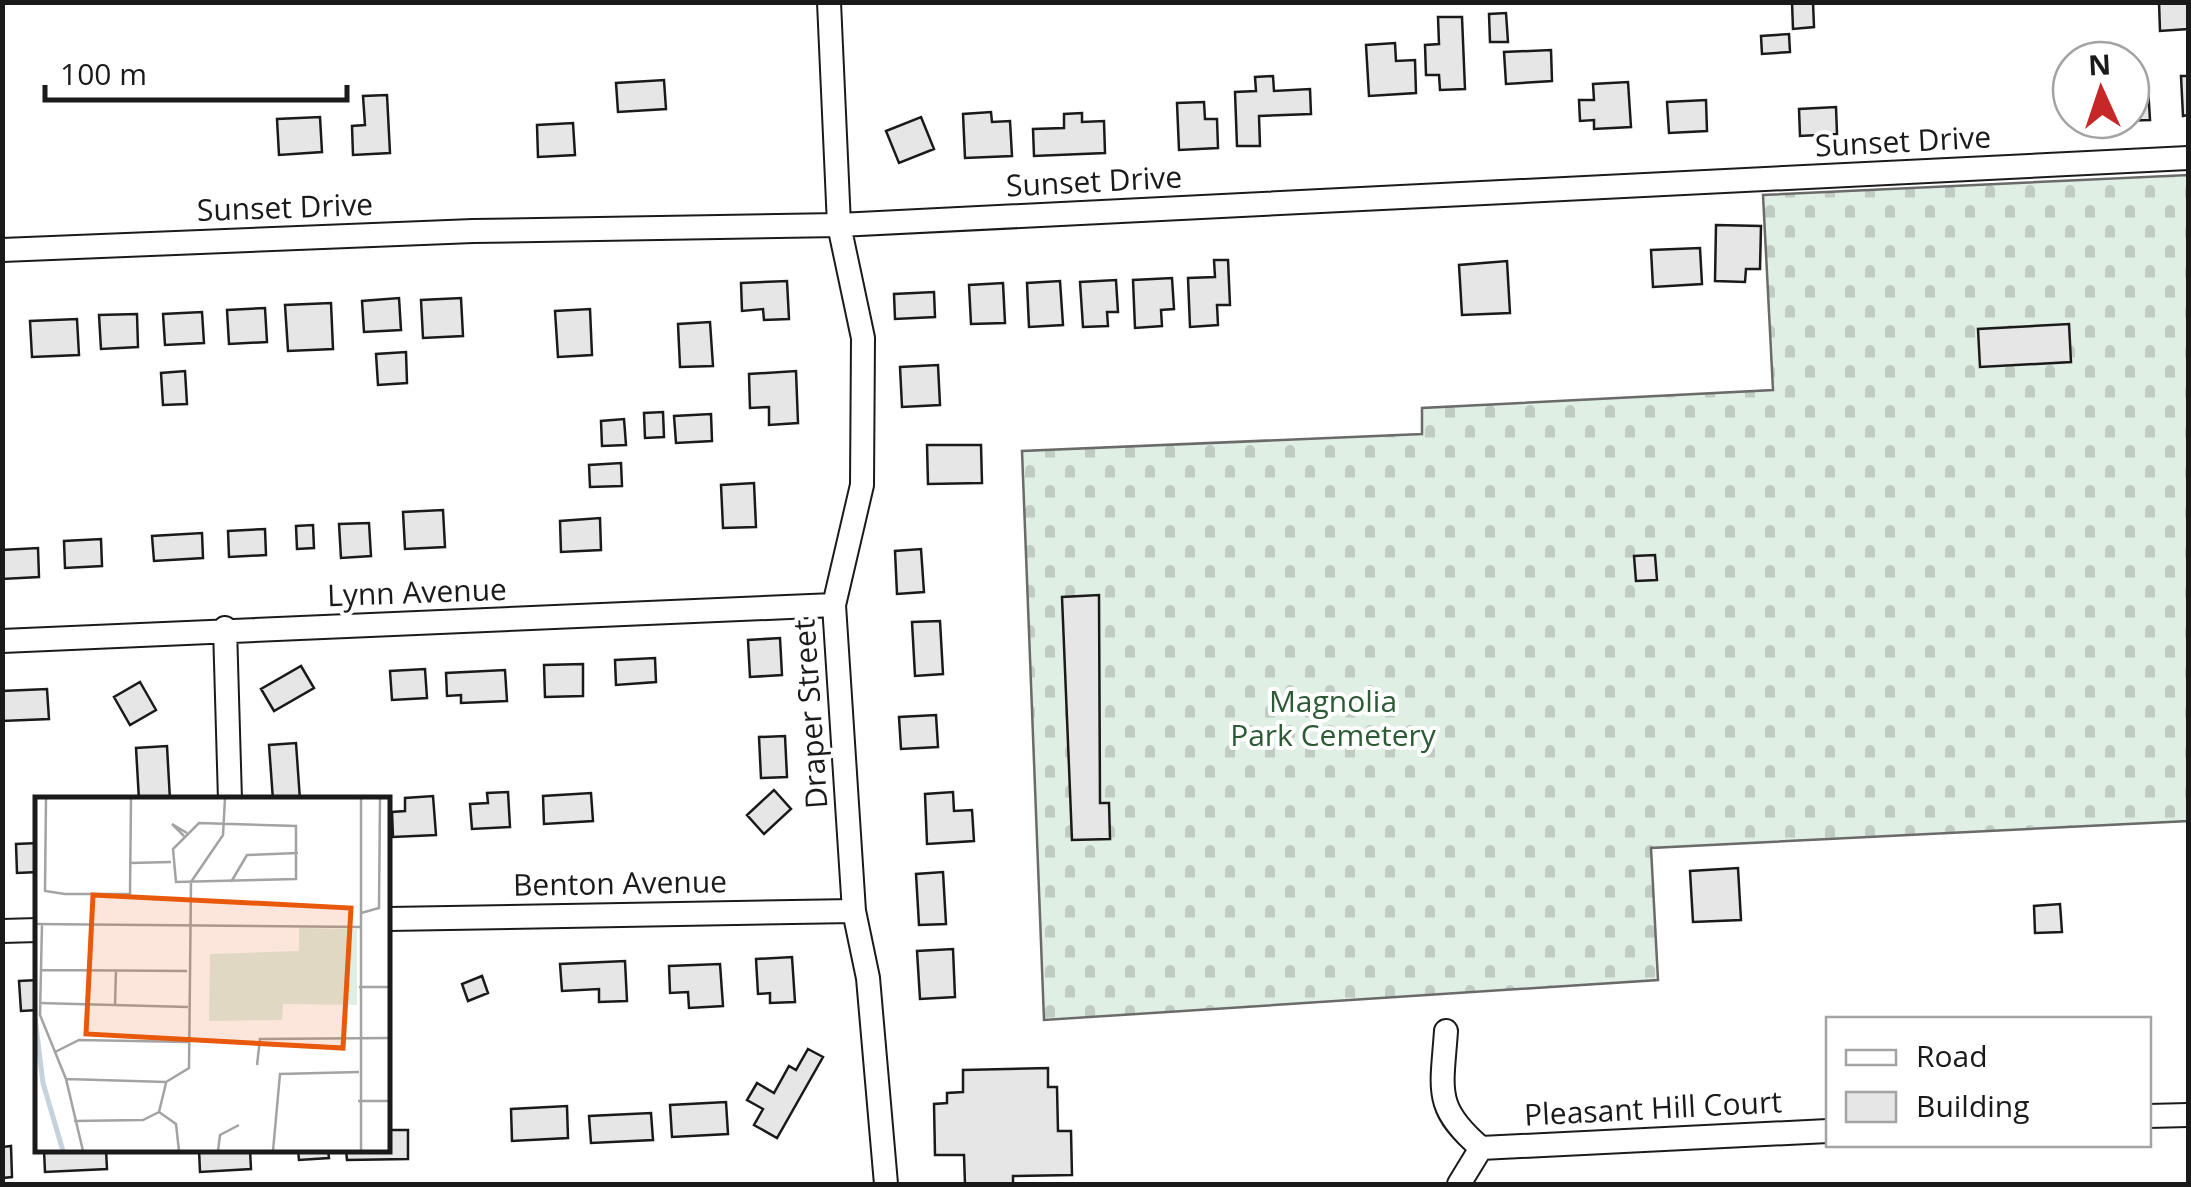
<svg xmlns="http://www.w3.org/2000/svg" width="2191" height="1187" viewBox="0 0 2191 1187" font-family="'Open Sans',sans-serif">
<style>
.cemetery{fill:url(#cemetery-stones);stroke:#6a6a6a;stroke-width:2.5}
.building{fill:#e6e6e6;stroke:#1a1a1a;stroke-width:2.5}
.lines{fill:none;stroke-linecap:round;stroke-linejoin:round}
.minor-casing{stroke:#1a1a1a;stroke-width:26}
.minor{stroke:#fff;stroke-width:22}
.labels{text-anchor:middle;stroke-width:8;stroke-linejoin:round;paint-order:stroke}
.street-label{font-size:30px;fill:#1a1a1a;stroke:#fff}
.park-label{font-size:30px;fill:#2b5a34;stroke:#fff}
.inset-river{fill:none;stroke:#c6d2dc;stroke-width:5}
.inset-road{fill:none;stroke:#a3a3a3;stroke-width:2.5}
.view{fill:#e8590c;fill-opacity:0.15;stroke:#e8590c;stroke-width:5}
.inset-edge{fill:none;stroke:#1a1a1a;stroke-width:5}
</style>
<defs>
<pattern id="cemetery-stones" width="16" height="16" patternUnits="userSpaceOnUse" patternTransform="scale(2.5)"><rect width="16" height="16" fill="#e0efe3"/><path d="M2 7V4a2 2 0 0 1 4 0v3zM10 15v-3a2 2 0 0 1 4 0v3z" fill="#c0ccc2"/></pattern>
</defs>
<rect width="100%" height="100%" fill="#fff"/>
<path class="cemetery" d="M2188 175V821L1651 848 1658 980 1044 1020 1022 451 1422 434V408L1773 390 1763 195Z"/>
<path class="building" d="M1792 2H1813L1814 27 1793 29Z
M2159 2H2188V29L2160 31Z
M1506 13 1508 42H1490L1489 14Z
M1438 17H1462L1465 89 1440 90 1439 75H1426L1425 45 1439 44Z
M1789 34 1790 52 1762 54 1761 36Z
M1395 43 1396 61 1415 60 1416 93 1369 96 1366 45Z
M1551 50 1552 81 1506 84 1504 52Z
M1273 76 1274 91 1310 89 1311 114 1259 116 1260 146H1237L1235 92 1256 91 1255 77Z
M2181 76H2188V115L2183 116Z
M664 80 666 109 618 112 616 83Z
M1628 82 1631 127 1594 129V120L1580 121 1579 100H1594L1593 84Z
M2148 87 2150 120 2117 121 2131 120V88Z
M387 95 390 153 353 155 352 126 365 125 363 96Z
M1706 100 1707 131 1669 133 1667 102Z
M1204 102 1205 119H1217L1218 148 1179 150 1177 103Z
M1836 107 1837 134 1800 136 1799 109Z
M991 112 992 122 1010 121 1012 156 965 158 963 114Z
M1082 113V122L1104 121 1105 153 1034 156 1033 129 1064 128V114Z
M320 117 322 152 279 155 277 119Z
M921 117 934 149 899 163 886 131Z
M573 123 575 155 538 157 537 125Z
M1716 225 1761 226 1760 269H1746L1745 282 1715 281Z
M1700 248 1702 284 1653 287 1651 250Z
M1214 260H1228L1230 305H1217L1218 325 1190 327 1188 278 1215 277Z
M1507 261 1510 313 1462 315 1459 265Z
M1172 278 1174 309 1161 310 1162 326 1135 328 1133 280Z
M1116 280 1118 312H1107L1108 326 1083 327 1080 282Z
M787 281 789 319 764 320 763 309 742 311 741 283Z
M1060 281 1063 325 1029 327 1027 283Z
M1003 283 1005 323 971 324 969 285Z
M934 292 935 317 895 319 894 294Z
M399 298 401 330 364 332 362 301Z
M461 298 463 336 423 338 421 300Z
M331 303 333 349 288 351 285 305Z
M265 308 267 342 229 344 227 310Z
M590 309 592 355 558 357 555 311Z
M202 312 204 343 165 345 163 314Z
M137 314 138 347 101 349 99 315Z
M77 319 79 355 32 357 30 321Z
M710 322 713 366 680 367 678 324Z
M2069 324 2071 362 1980 367 1978 329Z
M406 352 407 383 378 385 376 354Z
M938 365 940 405 902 407 900 367Z
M185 371 187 404 163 405 161 373Z
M796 371 798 423 769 425V407L750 408 749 374Z
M663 412 664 437 645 438 644 413Z
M711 414 712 441 676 443 674 416Z
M624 419 626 445 602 446 601 421Z
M927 445H981L982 483 928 484Z
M621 463 622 486 590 487 589 465Z
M754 483 756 527 723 528 721 485Z
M443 510 445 547 405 549 403 512Z
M600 518 601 550 561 552 560 521Z
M369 523 371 556 341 558 339 524Z
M313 525 314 548 297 549 296 526Z
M265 529 266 555 229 557 228 531Z
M202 533 203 558 154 561 152 536Z
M101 539 102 566 65 568 64 541Z
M38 548 39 577 2 579V550Z
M921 549 924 592 897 594 895 551Z
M1655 555 1657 580 1636 581 1634 556Z
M1099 595 1100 803H1109L1110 839 1072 840 1062 597Z
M940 621 943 674 915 676 912 622Z
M780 638 782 675 750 677 748 640Z
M655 658 656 682 616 685 615 660Z
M583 664V696L545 697 544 665Z
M301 666 314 688 274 711 261 689Z
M425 669 427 698 392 700 390 671Z
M505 670 507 701 461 703V695L447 696 446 673Z
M140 682 156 710 130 725 114 697Z
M47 689 49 719 2 721V691Z
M936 715 938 747 901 749 899 717Z
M785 736 787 777 761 778 759 737Z
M296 743 300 800H273L269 745Z
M167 746 170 800H139L136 748Z
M774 790 791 809 764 834 747 815Z
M508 792 510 827 472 829 470 804 488 803 487 793Z
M953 792 954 811 972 810 974 841 927 844 925 794Z
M591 793 593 821 544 824 543 796Z
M433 796 436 835 393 837 392 812 405 811V798Z
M38 843V872L17 873 16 844Z
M1738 868 1741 920 1693 922 1690 871Z
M943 872 946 924 919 925 916 874Z
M2060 904 2062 932 2035 933 2034 906Z
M953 949 955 997 920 999 917 951Z
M792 957 795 1002 770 1003V993L758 994 756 959Z
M625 961 627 1001 599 1002V989L562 991 560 964Z
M720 964 723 1006 689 1008 688 992 670 993 669 966Z
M482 976 488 993 468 1001 462 984Z
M38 980V1010L21 1011 19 981Z
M808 1049 823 1057 777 1138 754 1125 763 1109 747 1100 757 1083 774 1093 789 1066 796 1070Z
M1048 1068V1087H1057L1058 1131H1071L1072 1175 1013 1176V1184H965L964 1155H935L934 1104 947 1103V1093L963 1092V1070Z
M726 1102 728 1134 672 1137 670 1105Z
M567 1106 568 1138 512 1141 511 1109Z
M651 1113 653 1140 591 1143 589 1116Z
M388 1130H408V1159L347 1160 346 1150H388Z
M11 1146 12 1177 2 1178V1147Z
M44 1150H106L107 1169 45 1172Z
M199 1150H250L251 1169 200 1172Z
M298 1150H328L329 1158 299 1160Z"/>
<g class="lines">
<defs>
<path id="minor" d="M829 2 839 225 863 338 862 485 834 605 854 911 868 978 886 1184
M2 250 473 231 839 225 2188 158
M225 628 230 800
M2 641 834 605
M388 919 854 911
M2 931 38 930
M1446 1031C1442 1090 1433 1107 1481 1148
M2148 1116 2188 1115
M1459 1184 1481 1148 1828 1131"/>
</defs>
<use href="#minor" class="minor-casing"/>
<use href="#minor" class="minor"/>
</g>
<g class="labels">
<g class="street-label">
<text transform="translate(1903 142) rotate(-3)" y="10">Sunset Drive</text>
<text transform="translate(1094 182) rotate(-3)" y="10">Sunset Drive</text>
<text transform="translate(285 208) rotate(-2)" y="10">Sunset Drive</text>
<text transform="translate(417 593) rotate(-2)" y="10">Lynn Avenue</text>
<text transform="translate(811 714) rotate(-94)" y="10">Draper Street</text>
<text transform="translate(620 884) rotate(-1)" y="10">Benton Avenue</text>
<text transform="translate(1653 1109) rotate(-3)" y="10">Pleasant Hill Court</text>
</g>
<g class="park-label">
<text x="1333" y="712">Magnolia<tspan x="1333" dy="34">Park Cemetery</tspan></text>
</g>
</g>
<g transform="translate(35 797)">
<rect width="355" height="355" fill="#fff"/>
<path d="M264 131 322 132V208L248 207 247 223 174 224 175 157 264 154Z" fill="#e0efe3"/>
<path class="inset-river" d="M0 221 8 286 28 354"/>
<path class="inset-road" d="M11 1 10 94 30 97H95L96 1M164 26 261 29V82L141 85 138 52ZM149 39 137 27 152 36M95 66 136 65M196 85 212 58 263 56M326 116 344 111 345 1M0 127 326 130M7 127 5 218 31 282 48 354M7 173 152 174M324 190H355M4 206 153 210M80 208 81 173M20 255 44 243 154 245M222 268 225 242 355 241M31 282 131 285 154 271 156 85 188 38 190 1M323 304H355M124 315 141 327 144 354M39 324 108 323 124 315 131 286M183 354 185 338 204 328M238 354 245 277 324 275M326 354V1"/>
<path class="view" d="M58 98 316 111 308 251 51 237Z"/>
<rect width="355" height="355" class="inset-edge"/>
</g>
<rect width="2191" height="1187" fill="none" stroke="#1a1a1a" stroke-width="10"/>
<rect x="1826" y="1017" width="325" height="130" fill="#ffffff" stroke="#a3a3a3" stroke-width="2.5"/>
<rect x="1846" y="1050" width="50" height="15" fill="#ffffff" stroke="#a3a3a3" stroke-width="2.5"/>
<text x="1916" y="1067" font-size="30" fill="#1a1a1a">Road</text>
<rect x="1846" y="1092" width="50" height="30" fill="#e6e6e6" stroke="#a3a3a3" stroke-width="2.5"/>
<text x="1916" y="1117" font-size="30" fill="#1a1a1a">Building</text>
<g transform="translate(2101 90) rotate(357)"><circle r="48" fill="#ffffff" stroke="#a3a3a3" stroke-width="2.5"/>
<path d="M0-8L18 38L0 25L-18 38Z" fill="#c62828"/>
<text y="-15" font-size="28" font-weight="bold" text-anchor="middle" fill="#1a1a1a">N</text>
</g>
<path d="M45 85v15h302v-15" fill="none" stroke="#1a1a1a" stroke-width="5"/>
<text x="60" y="85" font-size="30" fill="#1a1a1a" stroke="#ffffff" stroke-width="8" paint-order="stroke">100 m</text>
</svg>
